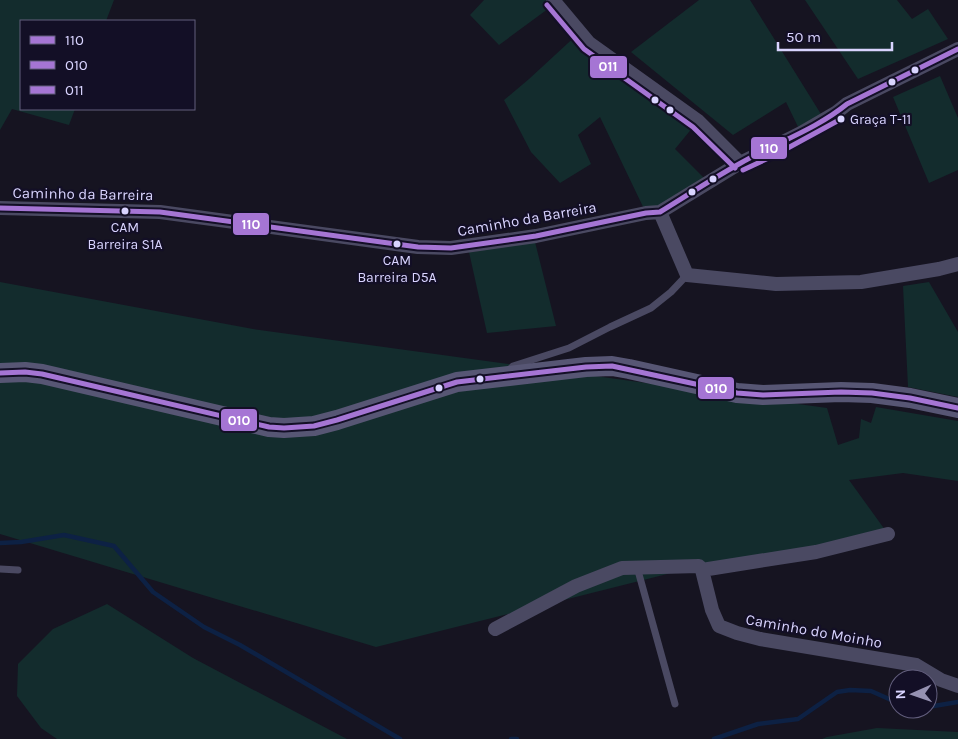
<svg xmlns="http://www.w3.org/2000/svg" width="958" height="739" viewBox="0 0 958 739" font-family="Karla,sans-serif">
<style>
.green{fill:#132c2d}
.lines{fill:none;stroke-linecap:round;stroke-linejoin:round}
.stream{stroke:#0d2144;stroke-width:4.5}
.service{stroke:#4a4962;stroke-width:7}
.minor{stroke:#4a4962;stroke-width:14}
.secondary{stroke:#575674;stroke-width:20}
.bus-1-casing{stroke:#130f26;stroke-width:9}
.bus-2-casing{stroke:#130f26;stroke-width:9}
.bus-3-casing{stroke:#130f26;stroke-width:9}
.bus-1{stroke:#a575d4;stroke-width:5}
.bus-2{stroke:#a575d4;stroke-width:5}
.bus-3{stroke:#a575d4;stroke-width:5}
.bus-dot{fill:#d9d4ff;stroke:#130f26;stroke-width:2}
.labels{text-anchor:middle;stroke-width:4.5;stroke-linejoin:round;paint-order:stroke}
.bus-label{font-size:14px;fill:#d9d4ff;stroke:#130f26}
.street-label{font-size:15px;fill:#d9d4ff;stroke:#130f26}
.line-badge{stroke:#130f26;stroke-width:2}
.badge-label{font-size:14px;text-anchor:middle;font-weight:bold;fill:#fff}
</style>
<rect width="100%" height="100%" fill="#161421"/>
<path class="green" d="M0 0H114L106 21H21V109H75L69 125 12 109 0 130Z
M484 0H553L556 3 499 45 470 15Z
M699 0H750L824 119 801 133 786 102 733 135 631 52Z
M805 0H897L912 19 928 9 948 39 858 79Z
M580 32 698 121 675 149 709 183 646 213 600 117 578 135 591 164 560 183 531 152 504 100 529 79Z
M940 76 958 118V170L929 183 893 97Z
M535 242 556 326 487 333 469 252Z
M0 282 253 329 827 408 838 445 859 438 861 419 871 423 876 407 958 421V481L903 473 849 480 888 534 699 566 376 647 0 534Z
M929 282 958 332V397L908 387 903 286Z
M107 604 193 658 347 739H57L41 728 17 696 18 664 53 629Z
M877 728 958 732V739H822L827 737Z"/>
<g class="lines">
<path class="stream" d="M0 543 21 542 64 535 114 546 153 592 204 627 240 645 400 739
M928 707 958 702
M511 739H517
M714 739 758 724 798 719 837 692 850 690 871 691 898 703"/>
<path class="service" d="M509 370 513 366 569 348 610 327 651 308 671 292 687 275
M637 567 675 704
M0 569 18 570"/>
<path class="minor" d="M553 0 589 43 698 121 740 163
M0 208 160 212 418 247 451 248 536 236 646 213 660 212 740 163 771 148 801 133 837 112 847 104 958 49
M660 212 687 275 776 284 861 282 939 269 958 264
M702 570 816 552 888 534
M495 629 576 586 622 568 699 566 702 570 712 610 719 626 737 633 760 639 916 665 941 680 958 686"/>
<path class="secondary" d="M0 373 25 372 42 374 235 419 269 427 284 428 314 426 337 420 457 382 586 367 612 366 629 369 737 393 763 395 841 392 872 393 910 398 958 408"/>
<defs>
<path id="bus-1" d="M0 208 160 212 418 247 451 248 536 236 646 213 660 212C686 196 712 179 739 164 775 143 815 130 847 104L958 49"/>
<path id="bus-2" d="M0 373 25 372 42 374 269 427 284 428 314 426 337 420 457 382 586 367 612 366 737 393 763 395 841 392 872 393 910 398 958 408"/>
<path id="bus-3" d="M547 5 584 49 693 127 735 168
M743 170 775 155 841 119"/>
</defs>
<use href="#bus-1" class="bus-1-casing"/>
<use href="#bus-2" class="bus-2-casing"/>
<use href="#bus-3" class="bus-3-casing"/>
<use href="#bus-1" class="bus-1"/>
<use href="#bus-2" class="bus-2"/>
<use href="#bus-3" class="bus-3"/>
</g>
<g class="bus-dot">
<circle cx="915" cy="70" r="4.5"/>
<circle cx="892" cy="82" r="4.5"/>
<circle cx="655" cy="100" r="4.5"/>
<circle cx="670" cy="110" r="4.5"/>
<circle cx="841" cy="119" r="4.5"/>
<circle cx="713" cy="179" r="4.5"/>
<circle cx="692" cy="192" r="4.5"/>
<circle cx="125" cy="211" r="4.5"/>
<circle cx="397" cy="244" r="4.5"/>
<circle cx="480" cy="379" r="4.5"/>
<circle cx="439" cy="388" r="4.5"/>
</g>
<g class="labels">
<g class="bus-label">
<text x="850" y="124" text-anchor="start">Graça T-11</text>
<text x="125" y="232">CAM<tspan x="125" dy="17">Barreira S1A</tspan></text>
<text x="397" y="265">CAM<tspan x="397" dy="17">Barreira D5A</tspan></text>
</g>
<g class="street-label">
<text transform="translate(83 194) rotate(1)" y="5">Caminho da Barreira</text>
<text transform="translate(527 219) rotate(-10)" y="5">Caminho da Barreira</text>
<text transform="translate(814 631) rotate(10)" y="5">Caminho do Moinho</text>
</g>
</g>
<g class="line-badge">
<rect x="589" y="55" width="39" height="24" rx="5" fill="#a575d4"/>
<rect x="750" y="136" width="38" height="24" rx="5" fill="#a575d4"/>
<rect x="232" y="212" width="38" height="24" rx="5" fill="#a575d4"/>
<rect x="697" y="376" width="38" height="24" rx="5" fill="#a575d4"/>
<rect x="220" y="408" width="38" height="24" rx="5" fill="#a575d4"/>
</g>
<g class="badge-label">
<text x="608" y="71">011</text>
<text x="769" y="153">110</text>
<text x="251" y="229">110</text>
<text x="716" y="393">010</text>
<text x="239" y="425">010</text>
</g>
<rect x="20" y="20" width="175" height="90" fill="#130f26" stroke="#625e7d"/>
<rect x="30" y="36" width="25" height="8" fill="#a575d4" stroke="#625e7d"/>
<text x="65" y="45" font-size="15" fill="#d9d4ff">110</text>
<rect x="30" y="61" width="25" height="8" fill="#a575d4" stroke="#625e7d"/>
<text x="65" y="70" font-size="15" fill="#d9d4ff">010</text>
<rect x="30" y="86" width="25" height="8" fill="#a575d4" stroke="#625e7d"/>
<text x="65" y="95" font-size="15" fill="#d9d4ff">011</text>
<g transform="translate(913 694) rotate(268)"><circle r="24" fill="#130f26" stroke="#625e7d"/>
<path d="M0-4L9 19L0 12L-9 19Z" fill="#9591b1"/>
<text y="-8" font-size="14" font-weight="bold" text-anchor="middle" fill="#d9d4ff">N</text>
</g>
<path d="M778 42v8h114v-8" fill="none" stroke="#d9d4ff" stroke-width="2.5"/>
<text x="786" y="42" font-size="15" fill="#d9d4ff" stroke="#130f26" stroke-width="4" paint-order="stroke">50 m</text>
</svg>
